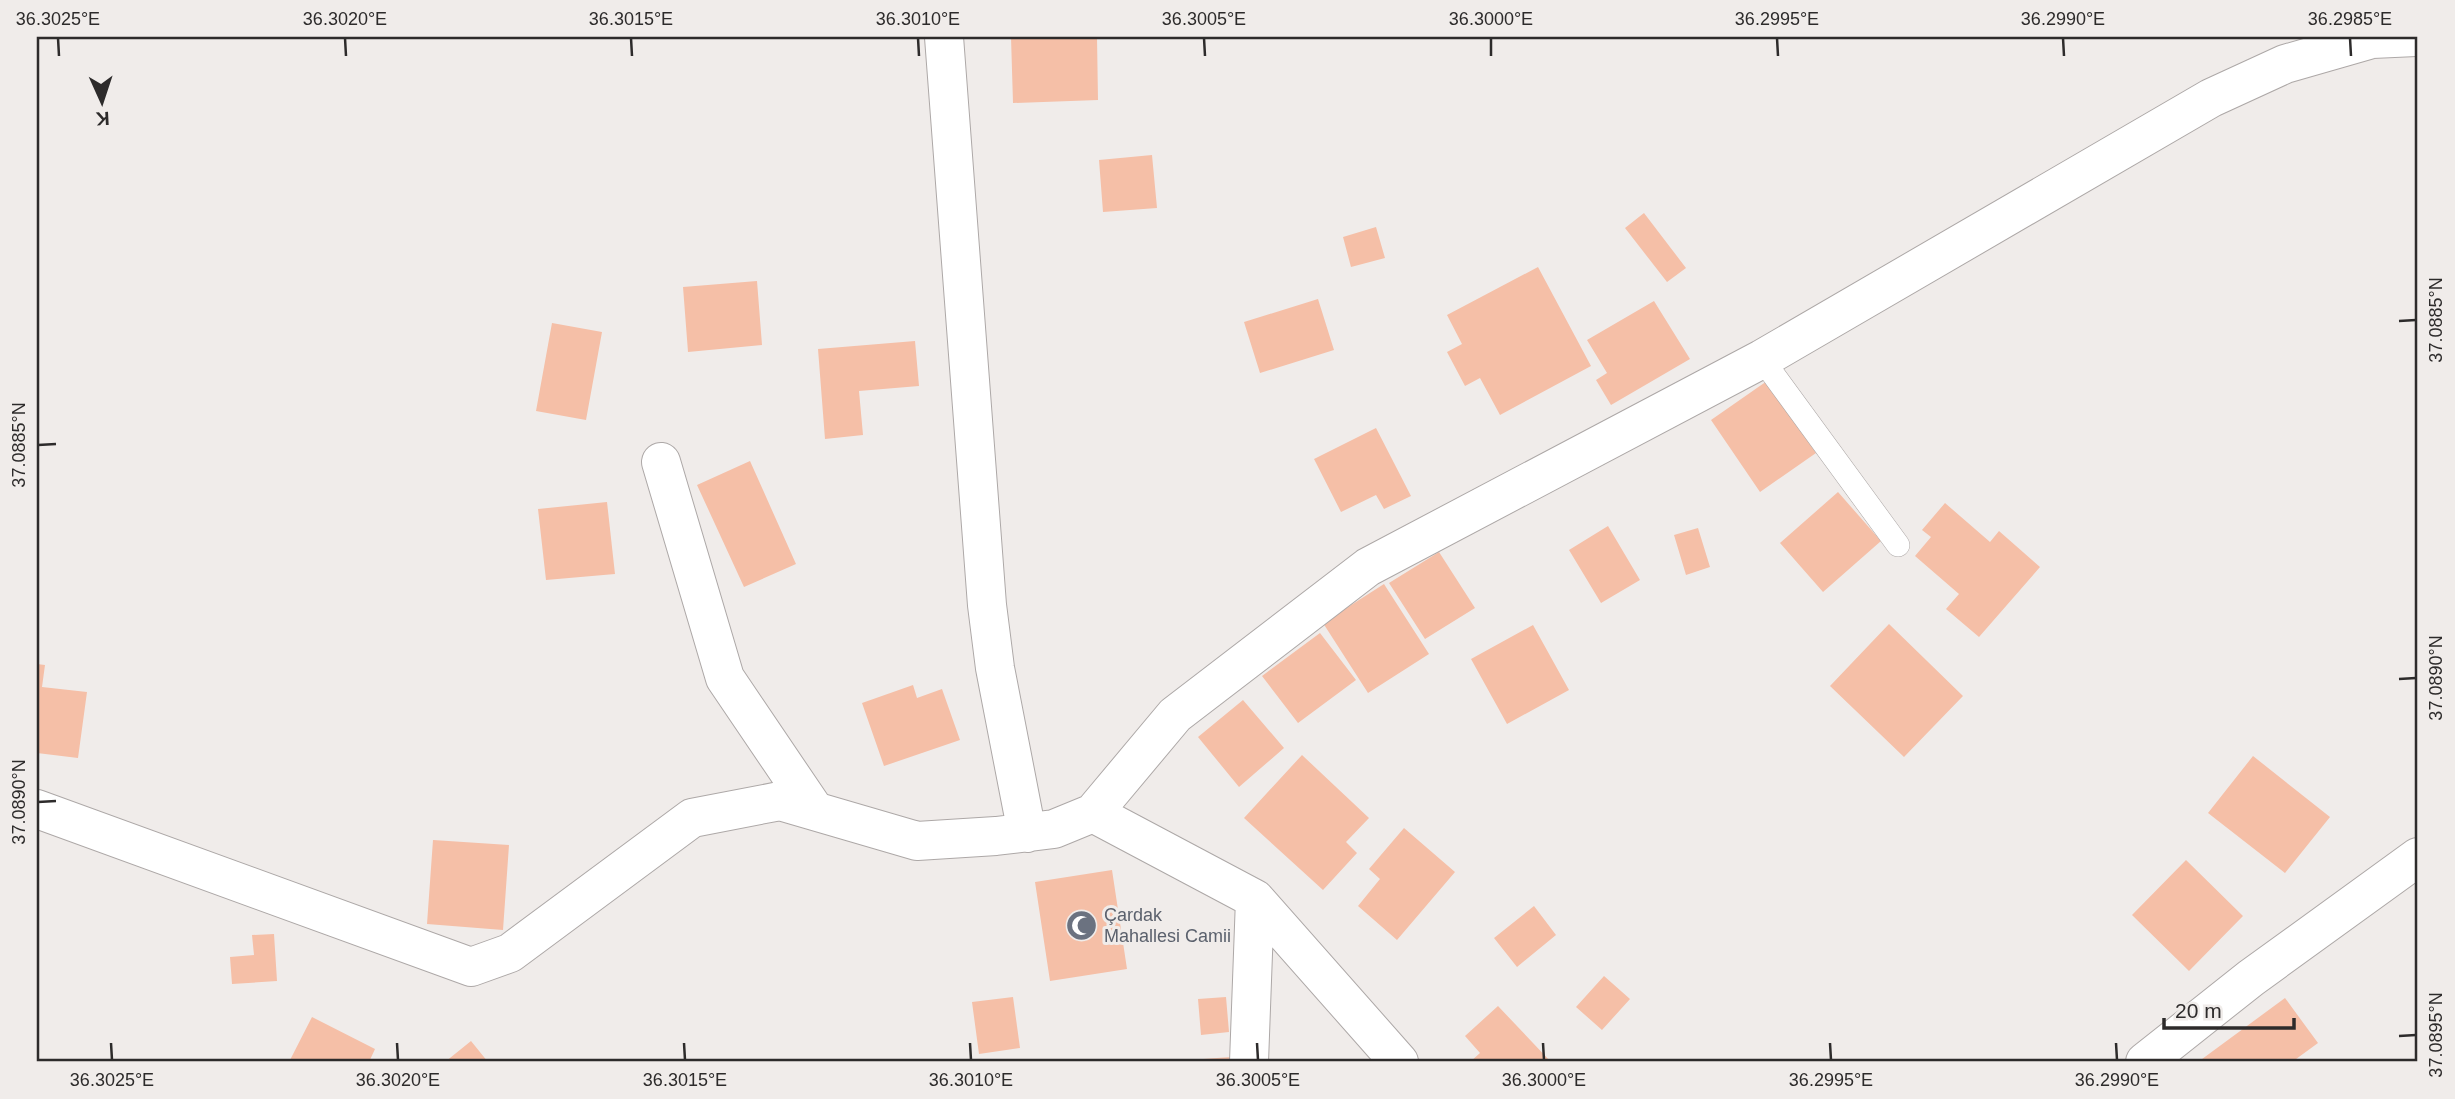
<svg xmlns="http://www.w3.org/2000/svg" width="2455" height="1099" viewBox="0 0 2455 1099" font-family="Arial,sans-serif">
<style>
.building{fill:#f5bfa7}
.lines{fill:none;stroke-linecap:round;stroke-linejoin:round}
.lane-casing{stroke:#ada8a7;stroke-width:24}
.street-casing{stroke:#ada8a7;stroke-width:40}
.lane{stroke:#fff;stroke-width:23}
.street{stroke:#fff;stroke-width:38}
.ticks{fill:none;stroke:#2d2b2b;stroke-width:2.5}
.labels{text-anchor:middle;stroke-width:6;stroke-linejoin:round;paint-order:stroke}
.worship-label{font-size:18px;fill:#5b616d;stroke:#f0ecea;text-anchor:start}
.neatline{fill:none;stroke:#2d2b2b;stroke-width:2.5}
.ticks-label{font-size:18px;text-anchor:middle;fill:#2d2b2b}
</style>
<rect width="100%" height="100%" fill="#f0ecea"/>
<path class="building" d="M1011 37H1097L1098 100 1013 103Z
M1152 155 1157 208 1103 212 1099 160Z
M1644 213 1686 268 1667 282 1625 228Z
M1376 227 1385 258 1351 267 1343 237Z
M1538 267 1591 366 1500 415 1480 378 1465 386 1447 352 1462 344 1447 315Z
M757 281 762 345 688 352 683 287Z
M1318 299 1334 350 1260 373 1244 322Z
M1654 301 1690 359 1611 405 1596 380 1607 373 1587 340Z
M552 323 602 332 586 420 536 411Z
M915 341 919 386 859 391 863 435 825 439 818 349Z
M1767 381 1816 453 1760 492 1711 420Z
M1376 428 1411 496 1384 509 1376 495 1341 512 1314 459Z
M750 461 796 564 744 587 697 485Z
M1838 492 1881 541 1823 592 1780 543Z
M607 502 615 574 546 580 538 509Z
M1945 503 1990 542 1999 531 2040 567 1979 637 1946 609 1959 594 1915 556 1931 537 1922 530Z
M1608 526 1640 580 1601 603 1569 550Z
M1698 528 1710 567 1686 575 1674 535Z
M1439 552 1475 608 1425 639 1389 583Z
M1384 584 1429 654 1368 693 1323 623Z
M1889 624 1963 696 1904 757 1830 686Z
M1533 625 1569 690 1507 724 1471 659Z
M1320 633 1356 680 1298 723 1262 676Z
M37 664 45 665 42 687 87 692 78 758 37 753Z
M913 685 917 698 942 689 960 740 884 766 862 703Z
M1243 700 1284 748 1239 787 1198 737Z
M1302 755 1369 818 1346 842 1357 853 1323 890 1244 818Z
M2253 756 2330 817 2285 873 2208 813Z
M1404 828 1455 872 1397 940 1358 906 1380 879 1369 869Z
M433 840 509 845 503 930 427 924Z
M2186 860 2243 916 2189 971 2132 915Z
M1112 870 1127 969 1050 981 1035 882Z
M1534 906 1556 935 1517 967 1494 938Z
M274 934 277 981 232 984 230 957 254 955 252 935Z
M1604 976 1630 999 1602 1030 1576 1007Z
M1013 997 1020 1048 979 1054 972 1002Z
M1226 997 1229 1032 1201 1035 1198 999Z
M2285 998 2318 1043 2292 1062H2198Z
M1498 1006 1551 1062H1470L1480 1053 1465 1036Z
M312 1017 375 1049 369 1062H289Z
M471 1041 488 1062H445Z
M1231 1057V1062H1189V1060Z"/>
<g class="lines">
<defs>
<path id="lane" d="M1762 359 1898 545"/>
<path id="street" d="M944 37 987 605 995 668 1027 833
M661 462 725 678 815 811
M37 809 471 967 510 953 692 818 780 801 917 841 996 836 1054 829 1093 813 1175 715 1368 567 1762 359 2211 98 2285 64 2372 39 2416 37
M1093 813 1255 899 1399 1062
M1249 1062 1255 899
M2145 1062 2251 978 2418 857"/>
</defs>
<use href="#lane" class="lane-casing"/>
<use href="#street" class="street-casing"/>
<use href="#lane" class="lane"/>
<use href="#street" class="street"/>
</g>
<path class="ticks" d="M58 38 59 56M345 38 346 56M631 38 632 56M918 38 919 56M1204 38 1205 56M1491 38V56M1777 38 1778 56M2063 38 2064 56M2350 38 2351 56M2399 321 2416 320M38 445 56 444M2399 679 2416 678M38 802 56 801M2399 1036 2416 1035M111 1043 112 1060M397 1043 398 1060M684 1043 685 1060M970 1043 971 1060M1257 1043 1258 1060M1543 1043 1544 1060M1830 1043 1831 1060M2116 1043 2117 1060"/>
<defs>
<symbol id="mosque-disc" viewBox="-11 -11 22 22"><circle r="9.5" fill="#6b7280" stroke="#f0ecea"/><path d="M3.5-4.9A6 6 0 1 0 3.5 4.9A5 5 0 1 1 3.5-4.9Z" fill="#fff"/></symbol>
</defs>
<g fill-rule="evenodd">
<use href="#mosque-disc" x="1064" y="908" width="35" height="35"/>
</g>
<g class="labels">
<g class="worship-label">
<text x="1104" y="921">Çardak<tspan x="1104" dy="21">Mahallesi Camii</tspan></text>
</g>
</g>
<rect width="2455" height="1099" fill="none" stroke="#f0ecea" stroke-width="77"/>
<g transform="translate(102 102) rotate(177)" stroke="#f0ecea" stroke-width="5" paint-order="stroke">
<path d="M0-5L12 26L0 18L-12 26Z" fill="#2d2b2b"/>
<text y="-10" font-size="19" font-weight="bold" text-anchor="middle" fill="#2d2b2b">K</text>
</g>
<path d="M2164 1018v10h130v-10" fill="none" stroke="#2d2b2b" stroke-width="3.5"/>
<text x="2175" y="1018" font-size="21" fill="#2d2b2b" stroke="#f0ecea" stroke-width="5" paint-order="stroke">20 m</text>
<rect x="38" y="38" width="2378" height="1022" class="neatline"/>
<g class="ticks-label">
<text x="58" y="25">36.3025°E</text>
<text x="345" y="25">36.3020°E</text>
<text x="631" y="25">36.3015°E</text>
<text x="918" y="25">36.3010°E</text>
<text x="1204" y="25">36.3005°E</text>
<text x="1491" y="25">36.3000°E</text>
<text x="1777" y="25">36.2995°E</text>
<text x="2063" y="25">36.2990°E</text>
<text x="2350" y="25">36.2985°E</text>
<text transform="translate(2436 320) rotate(-90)" y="6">37.0885°N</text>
<text transform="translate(19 445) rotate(-90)" y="6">37.0885°N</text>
<text transform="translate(2436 678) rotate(-90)" y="6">37.0890°N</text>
<text transform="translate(19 802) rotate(-90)" y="6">37.0890°N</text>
<text transform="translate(2436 1035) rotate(-90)" y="6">37.0895°N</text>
<text x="112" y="1086">36.3025°E</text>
<text x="398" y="1086">36.3020°E</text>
<text x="685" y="1086">36.3015°E</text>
<text x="971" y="1086">36.3010°E</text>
<text x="1258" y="1086">36.3005°E</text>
<text x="1544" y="1086">36.3000°E</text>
<text x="1831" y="1086">36.2995°E</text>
<text x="2117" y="1086">36.2990°E</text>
</g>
</svg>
